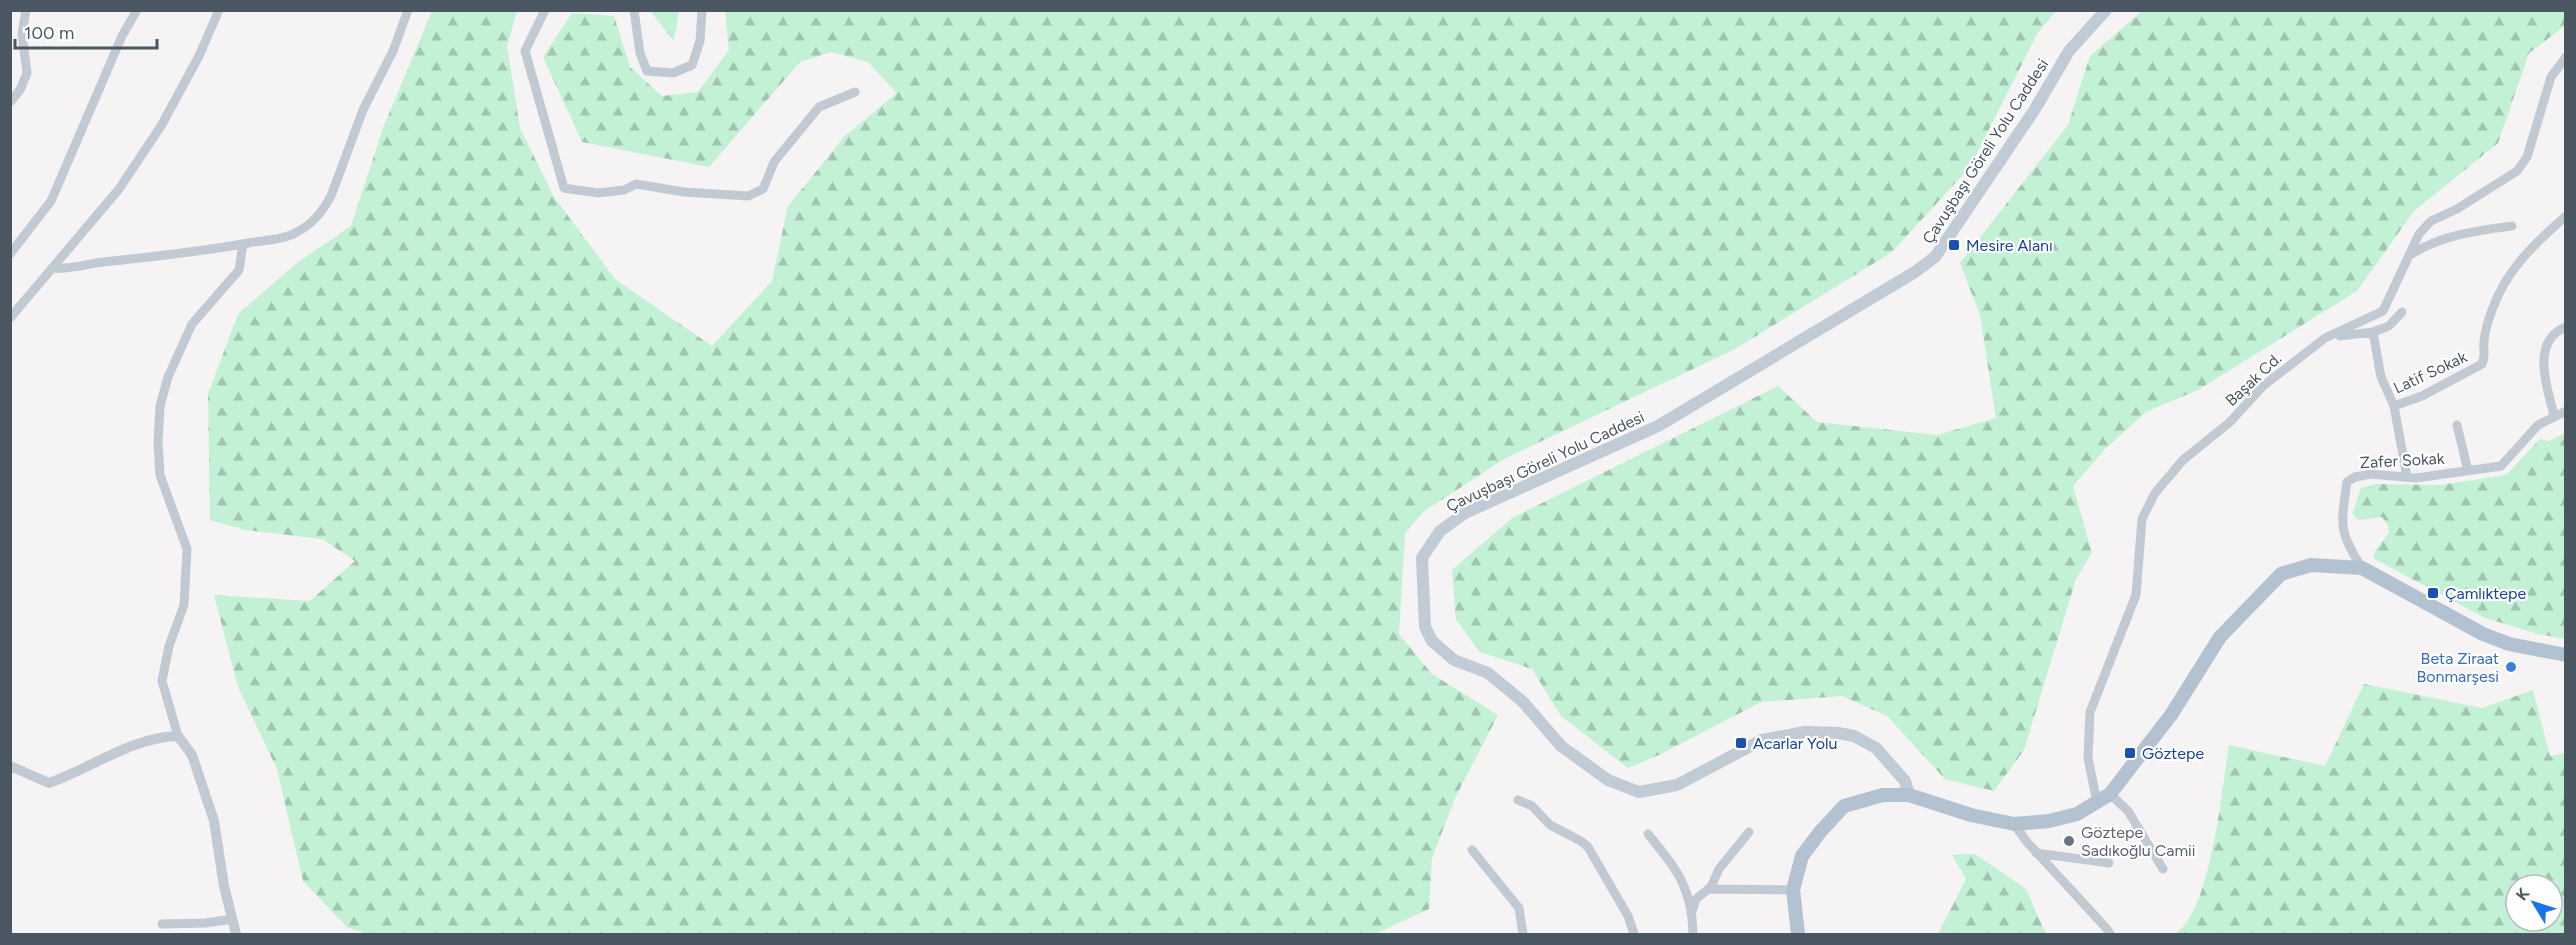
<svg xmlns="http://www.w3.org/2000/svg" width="2576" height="945" viewBox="0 0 2576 945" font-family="Figtree,sans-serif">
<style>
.forest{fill:url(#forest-firs);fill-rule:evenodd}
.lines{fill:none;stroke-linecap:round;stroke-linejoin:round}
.minor{stroke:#c1cad2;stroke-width:9}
.tertiary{stroke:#c1cad2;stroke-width:10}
.secondary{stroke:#c1cbd6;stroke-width:12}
.primary{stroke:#b3c2d1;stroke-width:14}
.transit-dot{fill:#1a4fb4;stroke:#fff;stroke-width:2}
.shop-dot{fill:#3f7fe0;stroke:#fff;stroke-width:2}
.worship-dot{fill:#6b7280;stroke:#fff;stroke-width:2}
.labels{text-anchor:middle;stroke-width:4.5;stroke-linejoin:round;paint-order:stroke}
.street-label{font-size:16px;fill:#4a5661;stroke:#fff}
.transit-label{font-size:16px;fill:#164399;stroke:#fff;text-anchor:start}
.shop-label{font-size:16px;fill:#366cbe;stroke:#fff;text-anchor:end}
.worship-label{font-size:16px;fill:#5b616d;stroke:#fff;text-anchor:start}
</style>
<defs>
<pattern id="forest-firs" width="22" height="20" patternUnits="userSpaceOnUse" patternTransform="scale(1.5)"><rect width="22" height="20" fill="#c3f1d5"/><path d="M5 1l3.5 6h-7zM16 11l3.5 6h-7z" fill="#a0c6b0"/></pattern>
</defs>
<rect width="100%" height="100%" fill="#f5f3f3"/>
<path class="forest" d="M2143 10H2565L2566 25 2529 53 2498 143 2414 211 2357 291 2198 390 2146 412 2105 449 2073 486 2092 553 2076 579 2024 750 1994 791 1945 779 1887 716 1842 696 1761 702 1659 755 1628 768 1561 716 1532 669 1480 652 1456 620 1452 570 1512 518 1778 386 1817 422 1937 435 1996 418 1980 315 1960 263 2068 125 2090 56Z
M432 11H517L507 46 520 128 554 197 615 279 712 346 772 281 788 206 845 136 897 93 868 62 831 52 800 62 709 167 582 142 543 57 572 13 614 16 630 67 662 96 698 92 729 50 725 11H2056L2037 34 1970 167 1892 252 1735 349 1504 459 1423 512 1405 533 1399 634 1432 674 1498 715 1455 798 1432 858 1429 909 1375 934H367L347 927 303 881 277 769 238 687 214 595 310 601 355 561 322 539 245 530 210 520 208 394 238 314 297 263 351 226 383 128Z
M650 11H679L674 41Z
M2565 433V639L2538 634 2485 618 2373 558 2376 549 2389 533 2388 525 2382 517 2359 520 2352 514 2361 488 2376 484 2440 485 2506 475 2540 439 2549 441Z
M2364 684 2482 708 2533 690 2550 756 2565 753V934H2175C2211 912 2222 788 2229 745L2325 766ZM2516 885H2552V921H2516Z
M1975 854 2026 889 2046 934H1938L1966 879 1952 855Z"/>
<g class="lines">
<path class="minor" d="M545 10 525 51 564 188 598 193 624 190 636 184 684 192 748 196 763 189 774 162 819 107 855 92
M634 10 640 53 647 71 673 73 692 65 700 41 702 10
M10 102 20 90 27 73 22 34 26 10
M10 254 51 201 122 36 137 10
M2410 255C2442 235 2475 231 2512 226
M53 268C70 270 86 264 103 262 152 257 200 252 248 243 264 240 283 240 297 232 313 224 323 211 331 196L363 110 393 51 408 10
M10 318 119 189 161 126 199 56 219 10
M2373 332 2389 326 2402 312
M2340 336 2373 332 2381 377 2394 406 2407 477
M2394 406 2422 396 2482 364C2486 355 2483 351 2484 342 2484 332 2489 319 2492 310 2506 270 2535 243 2566 216
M2554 415C2547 387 2530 341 2566 327
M2457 425 2468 471
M2362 568C2338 531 2341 524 2347 482L2355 477 2370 474 2416 478 2501 466 2538 425 2566 411
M178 736 162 681 169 646 184 605 187 549 160 475 158 443 160 406 168 377 192 324 239 270 243 244
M2110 794 2128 811 2163 869
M1518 800 1532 806 1550 825 1581 841 1588 847 1628 916 1634 934
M2097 802 2088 758 2090 712 2136 595 2142 519 2155 493 2183 460 2230 422 2263 386 2325 338 2383 311 2419 234 2431 221 2457 209 2517 171 2527 157 2551 77 2566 57
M2014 824 2027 842 2107 929 2110 934
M1648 834C1677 870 1692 887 1693 934
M1472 850 1519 908 1523 934
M2036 853 2109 863
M1708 889 1793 890
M1692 911 1696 899 1711 887 1719 869 1749 832
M162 924 206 923 232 919"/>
<path class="tertiary" d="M10 766 49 783C92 768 132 737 178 736L192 755 214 821 224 886 236 934"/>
<path class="secondary" d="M1909 795 1905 781 1876 748 1854 736 1838 733 1805 732 1762 740 1677 785 1639 792 1608 780 1561 746 1523 702 1488 673 1454 660 1432 641 1425 627 1422 558 1440 531 1465 513 1658 426 1915 272 1935 257 2035 109 2069 51 2106 10"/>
<path class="primary" d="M1798 934 1793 890 1802 856 1820 832 1844 806 1883 795H1909L1971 815 2014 824 2049 821 2077 814 2110 794 2171 715 2220 637 2281 574 2311 565 2362 568 2483 634 2509 644 2566 655"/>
</g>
<g class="transit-dot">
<rect x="1948" y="239" width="12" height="12" rx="3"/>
<rect x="2427" y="587" width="12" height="12" rx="3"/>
<rect x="1735" y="737" width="12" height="12" rx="3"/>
<rect x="2124" y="747" width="12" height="12" rx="3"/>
</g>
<circle class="shop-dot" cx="2511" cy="667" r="6"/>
<circle class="worship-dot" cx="2069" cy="841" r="6"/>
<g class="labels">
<g class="street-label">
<text transform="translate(1985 151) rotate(-57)" y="6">Çavuşbaşı Göreli Yolu Caddesi</text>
<text transform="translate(2430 372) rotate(-25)" y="6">Latif Sokak</text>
<text transform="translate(2253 379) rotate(-43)" y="6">Başak Cd.</text>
<text transform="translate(2402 460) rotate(-3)" y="6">Zafer Sokak</text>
<text transform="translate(1545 461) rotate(-25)" y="6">Çavuşbaşı Göreli Yolu Caddesi</text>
</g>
<g class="transit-label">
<text x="1966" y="251">Mesire Alanı</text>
<text x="2445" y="599">Çamlıktepe</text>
<text x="1753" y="749">Acarlar Yolu</text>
<text x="2142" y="759">Göztepe</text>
</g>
<g class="shop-label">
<text x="2499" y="664">Beta Ziraat<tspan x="2499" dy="18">Bonmarşesi</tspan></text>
</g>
<g class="worship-label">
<text x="2081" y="838">Göztepe<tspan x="2081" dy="18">Sadıkoğlu Camii</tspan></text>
</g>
</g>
<rect width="2576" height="945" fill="none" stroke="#4a5661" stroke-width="24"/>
<g transform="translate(2534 903) rotate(308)"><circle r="28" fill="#ffffff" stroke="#b7bbc0" stroke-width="1.5"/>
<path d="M0-4.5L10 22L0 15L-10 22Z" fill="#1a73e8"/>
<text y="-9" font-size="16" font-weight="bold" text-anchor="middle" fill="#4a5661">K</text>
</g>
<path d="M15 39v9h142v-9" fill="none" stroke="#4a5661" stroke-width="3"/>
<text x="24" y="39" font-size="18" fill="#4a5661" stroke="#ffffff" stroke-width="4.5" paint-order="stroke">100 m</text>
</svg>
